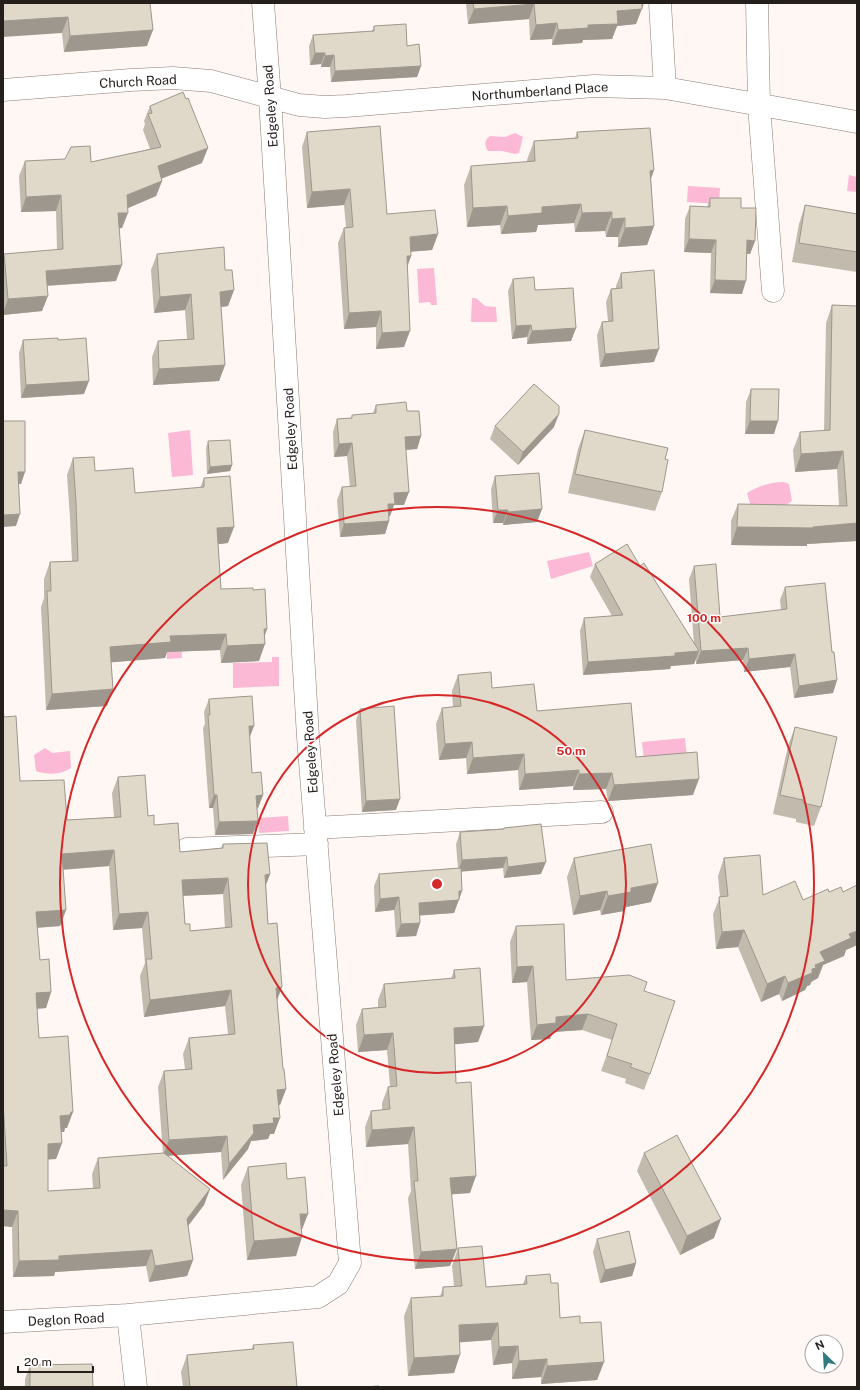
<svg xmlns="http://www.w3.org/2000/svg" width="860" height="1390" viewBox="0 0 860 1390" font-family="'Public Sans',sans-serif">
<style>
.water{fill:#fcb9d5}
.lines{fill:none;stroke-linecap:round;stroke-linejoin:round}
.minor-casing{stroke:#8a7b73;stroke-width:23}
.minor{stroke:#fff;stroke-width:22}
.wall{fill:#c1baad;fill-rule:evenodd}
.shaded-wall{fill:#9d978d}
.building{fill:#e0d8c9;stroke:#9d978d;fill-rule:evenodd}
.ring{fill:none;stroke:#d62828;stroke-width:2}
.labels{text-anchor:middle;stroke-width:3;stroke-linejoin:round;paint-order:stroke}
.street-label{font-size:13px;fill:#251f1c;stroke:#fff}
.centre{fill:#d62828;stroke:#fff;stroke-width:2}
.ring-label{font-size:12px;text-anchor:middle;font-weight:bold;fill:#d62828;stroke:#fff;stroke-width:3;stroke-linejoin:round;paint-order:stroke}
</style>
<rect width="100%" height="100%" fill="#fef7f3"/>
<path class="water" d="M515 133 523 137 519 153 515 154 502 151H488C484 144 484 141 490 136L505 137Z
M849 175 857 177V192L847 191Z
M688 186 720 188 719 204 687 202Z
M434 268 437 305H431L430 302 419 303 417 269Z
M472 298H476L485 306 496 307 497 322H471Z
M190 430 193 475 172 477 168 433Z
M784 482 789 484 792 501 782 508 752 510 747 493C759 486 770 482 784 482Z
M589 552 593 566 551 579 547 561Z
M165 627H180L182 658 167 659Z
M272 657H279V686L233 688V663L272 662Z
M685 738 687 757 644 761 642 742Z
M45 748 52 753 70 751 71 768C61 775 47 775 36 771L34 755Z
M288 816 289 831 259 833 258 818Z"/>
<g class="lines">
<defs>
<path id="minor" d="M660 3 665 88
M757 3 759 105 773 291
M3 90 131 80 173 78 211 81 299 105 325 107 346 106 594 86 665 88 857 122
M315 828 602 812
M187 849 317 844
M128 1315 136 1387
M3 1322 128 1315 318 1297 338 1284 350 1263 308 737 270 98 263 3"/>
</defs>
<use href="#minor" class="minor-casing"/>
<use href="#minor" class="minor"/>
</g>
<path class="wall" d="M3 3H150L147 46 64 52 62 33Z
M466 3H644L636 24 617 26 612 39 583 40 582 43 552 45V39L530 40 529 19 468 24Z
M374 26 407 46 421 66 417 77 331 82 330 67H321V64L310 65 309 46 313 35 372 31Z
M150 106 202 163 161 179 162 181 156 196 128 208 122 228H119L116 281 47 286 42 311 3 315V258L4 254 57 250 56 211 21 212 19 176 25 161 91 162 150 149 143 130 145 124 144 121Z
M307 132 387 214 438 234 432 250 410 252 411 256 408 265 404 347 376 349V327L344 329 338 243 344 228 346 227 344 205 307 208 302 147Z
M577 132 654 170 651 179 654 226 647 245 618 247V237H606L605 231 575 232 574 223 538 225 536 232 501 234 500 225 467 227 464 185 471 166 527 162V160L534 141 575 138Z
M710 198 741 208 755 241 750 254H747L742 294 710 293 711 253 684 252 685 219 690 206 707 207Z
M805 205 857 214V272L792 262 799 224Z
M157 254 225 270 234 290 228 306 221 307 225 365 219 381 153 385 152 357 158 341 187 339 185 310 154 313 151 270Z
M621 273 654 362 600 367 597 335 602 322 608 321 606 302 611 289 616 288V286Z
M513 279 535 290 576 328 571 341 527 344V337L512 339 508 291Z
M832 305 857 541 807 544V546L731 545V521L738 504 839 506 837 469 795 472 793 450 800 432 824 431 826 323Z
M23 340H58L84 394 21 398 19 353Z
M751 389 774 434H745L746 402Z
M376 405 407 411 421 436 417 449 406 450 404 505H394L390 516 389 517V521L385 534 340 537 337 500 342 487H350L347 456 334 457 333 432 337 419 351 418 352 415 373 413Z
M495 426 554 427 518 465 490 439Z
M585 430 665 459 662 492 655 511 568 493 578 449Z
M208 441 232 465 230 471 207 474 206 448Z
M73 458 135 493 200 488 204 478 228 543 218 544 221 589 253 590 267 629 264 637 259 661 221 663 220 650 167 652 165 658 111 662 113 689 107 706 46 710 41 607 44 598V579L50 562 72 561 70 518 67 475Z
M495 476 542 509 537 522 503 525V523H493L491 489Z
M595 564 640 566 694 644 689 579 694 566 720 617 781 610 780 600 785 587 832 652 837 680 833 693 794 698 790 667 744 672 743 660 696 664V659L694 664 671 666 670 669 583 675 580 631 584 618 612 616 590 577Z
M458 675 492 688 537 711 636 757 693 795 608 801 606 789 573 790V786L519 790 518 770 467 774 466 758 439 760 436 724 442 708 453 707 452 691Z
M209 699 249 738 252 773 263 795 258 808H257L253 834 215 835 213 808H209L203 728 205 724 204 712Z
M3 709 4 717 20 781 67 820 114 817 112 793 118 777 154 825 180 852 221 848 223 844 270 874 266 885 268 924 277 1001 283 1069 286 1089 280 1105H278L274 1134H270L268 1139 251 1141 248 1149 223 1180 221 1152 167 1156 210 1189 204 1205 188 1226 193 1260 187 1276 149 1282 146 1266 55 1272 54 1276 13 1277 12 1227 3 1226ZM109 866 113 930 142 928 145 963 140 976 144 1017 225 1006 228 1034 189 1038 183 1054 185 1069 164 1071 158 1087 163 1153 98 1158 92 1174 93 1188 48 1191V1159H56L62 1143 61 1132H64L65 1128H67L39 1038 37 1009 46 1008 51 992 40 960 37 928 60 926 66 910 63 870ZM223 894 225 928 190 931 185 924 183 896Z
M360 709 396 810 362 812 356 720Z
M795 727 821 807 814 826 796 822V819L773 814 788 746Z
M504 828 541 874 504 878 503 868 461 871 462 891 454 913 420 915V923L416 936 396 937 394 910 375 912 374 886 379 874 458 868 456 844 460 832 503 829Z
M574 858 651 902 626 907 624 911 601 915 600 910 573 915 567 877Z
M724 858 763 895 803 900 829 892H843L857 885V945L846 950 844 956 823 965 818 978 811 982 810 985 807 986 805 990 782 1001 779 994 761 1002 738 947 716 949 713 914 720 897 718 876Z
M516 926 566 980 644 991 650 1074 644 1090 625 1083 626 1079 601 1071 612 1040 582 1030 553 1032 550 1039 531 1040 527 982 512 983 510 942Z
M454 970 484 1026 478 1042 455 1044 456 1083 470 1193 452 1194 450 1266 415 1269 408 1198 411 1191 408 1144 366 1147 365 1127 371 1111 382 1110V1103L388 1087 390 1086 387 1050 358 1052 356 1025 362 1009 378 1007V1000L384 984 451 979Z
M644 1153 714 1238 680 1255 637 1171Z
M248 1167 287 1179 302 1231 296 1256 247 1260 241 1185Z
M597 1239 636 1263 632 1276 600 1283 593 1252Z
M458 1248 486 1287 523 1284 526 1276 551 1283 560 1318 580 1323 604 1362 597 1380 541 1384V1377L512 1379V1363L493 1365 491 1340 460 1342 454 1373 408 1376 404 1316 411 1298 440 1297 443 1287 454 1286 452 1266Z
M253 1345 297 1387H183L181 1372 187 1355 252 1349Z
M30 1365 93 1387H25V1379Z"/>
<path class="shaded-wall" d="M642 3H644L636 24 617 26 612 39 583 40 582 43 552 45 558 30 588 25 617 11Z
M534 4 529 19 468 24 474 9Z
M68 17 62 33 3 37V21Z
M557 23 552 39 530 40 536 25Z
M153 30 147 46 64 52 70 36Z
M315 53H325L321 64 310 65Z
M334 55 330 67H321L325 56Z
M421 66 417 77 331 82 335 71Z
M208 148 202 163 152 182 158 166Z
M654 170 647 189 650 171Z
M162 181 156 196 121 211 127 195Z
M350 189 344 205 307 208 312 192Z
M61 195 56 211 21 212 26 197Z
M581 204 574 223 538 225 536 232 501 234 508 216 542 207Z
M507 206 500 225 467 227 473 208Z
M612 212 605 231 575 232 582 213Z
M118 213H128L122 228 113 229Z
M625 218 618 237H606L612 219Z
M654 226 647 245 618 247 625 228Z
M438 234 432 250 404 252 410 237Z
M689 239 716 240 711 253 684 252Z
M747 240 755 241 750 254 743 253Z
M407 256H411L405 272Z
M122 265 116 281 40 286 46 271Z
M715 280 746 281 742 294 710 293Z
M234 290 228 306 214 308 220 292Z
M191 294 185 310 154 313 160 297Z
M48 296 42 311 3 315V313L8 299Z
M381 311 376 327 344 329 349 313Z
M531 325 527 337 512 339 516 326Z
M576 328 571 341 527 344 532 331Z
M410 331 404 347 376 349 382 333Z
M659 349 654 362 600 367 605 354Z
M225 365 219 381 153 385 159 369Z
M89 381 84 394 21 398 26 385Z
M559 414 554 427 518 465 523 452Z
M750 421H778L774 434H745Z
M421 436 417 449 401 450 405 437Z
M352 443 347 456 334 457 339 444Z
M843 451 837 469 795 472 801 454Z
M232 465 230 471 207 474 210 467Z
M18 472H25L21 484H13Z
M409 492 404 505H394L390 516 383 517 388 504 394 493Z
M542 509 537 522 503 525 508 512Z
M498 510H508L503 523H493Z
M20 514 16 526 3 527V515Z
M389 521 385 534 340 537 344 524Z
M857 523V541L807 544V546L731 545 737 527H813Z
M234 527 228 543 211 545 217 528Z
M264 629H267L262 644H265L259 661 221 663 227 646Z
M226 634 220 650 167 652 165 658 104 663 110 647 170 636Z
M748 648 743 660 696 664 701 651Z
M699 651 694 664 671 666 670 669 583 675 588 662 675 653Z
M795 654 790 667 744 672 749 659Z
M837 680 833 693 794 698 799 686Z
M113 689 107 706 46 710 52 694Z
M249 726H254L249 739Z
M472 742 466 758 439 760 445 744Z
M524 754 518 770 467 774 473 758Z
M579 770 573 786 519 790 525 774Z
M612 773 606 789 573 790 579 774Z
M699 779 693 795 608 801 614 785Z
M214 795H217L213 808H209Z
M263 795 258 808 251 809 256 796Z
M400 799 396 810 362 812 366 801Z
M258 821 253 834 215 835 219 822Z
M114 850 109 866 56 870 62 854Z
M507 857 503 868 458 872 462 860Z
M546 862 541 874 504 878 508 867Z
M270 874 264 890 265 875Z
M228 878 223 894 176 896 182 880Z
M658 883 651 902 626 907 624 911 601 915 608 896 631 888Z
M459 891H462L454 913 414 916 419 903Z
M607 891 600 910 573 915 580 896Z
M399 897 394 910 375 912 380 899Z
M66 910 60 926 30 928 36 912Z
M148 912 142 928 113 930 119 914Z
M420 923 416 936 396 937 401 924Z
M744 930 738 947 716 949 722 932Z
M857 931V945L846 950 844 956 823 965 818 978 811 982 810 985 807 986 805 990 782 1001 788 983 820 952 849 934Z
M533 966 527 982 512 983 517 967Z
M785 976 779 994 761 1002 767 984Z
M282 987 276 1003V988Z
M231 990 225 1006 144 1017 150 1000Z
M51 992 46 1008 30 1009 36 993Z
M588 1014 582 1030 553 1032 550 1039 531 1040 537 1025 556 1017Z
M484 1026 478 1042 448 1045 454 1028Z
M393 1033 387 1050 358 1052 364 1035Z
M286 1089 280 1105 271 1106 277 1090Z
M71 1112H73L67 1128H65L64 1132H55L60 1116Z
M273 1118H280L274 1134H270L268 1139 251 1141 248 1149 223 1180 229 1164 253 1125Z
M414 1127 408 1144 366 1147 372 1130Z
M227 1136 221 1152 163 1156 169 1140Z
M62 1143 56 1159 42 1160 48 1144Z
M476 1176 470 1193 444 1195 450 1178Z
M210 1189 204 1205 181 1235 187 1219Z
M3 1210 18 1211 12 1227 3 1226Z
M300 1214H308L301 1232Z
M721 1219 714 1238 680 1255 687 1236Z
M302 1237 296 1256 247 1260 254 1241Z
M457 1249 450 1266 415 1269 421 1252Z
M152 1250 146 1266 55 1272 54 1276 13 1277 19 1261 59 1256Z
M193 1260 187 1276 149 1282 155 1266Z
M636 1263 632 1276 600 1283 605 1270Z
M498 1323 491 1340 452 1343 459 1325Z
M518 1346 512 1363 493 1365 499 1347Z
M460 1355 454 1373 408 1376 414 1358Z
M547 1359 541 1377 512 1379 519 1361Z
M604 1362 597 1380 541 1384 547 1366Z"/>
<path class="building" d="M3 3H150L153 30 70 36 68 17 3 21Z
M473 3H642V9L617 11 618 24 588 25V28L558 30 557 23 536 25 534 4 474 9Z
M406 24 407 46 419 44 421 66 335 71 334 55 325 56V53H315L313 35 374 31V26Z
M183 92 186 99 188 98 208 148 158 166 162 181 127 195 128 213H118L122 265 46 271 48 296 8 299 4 254 63 249 61 195 26 197 25 161 65 159 71 147 90 146 91 162 161 147 148 114 152 113 150 106Z
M380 126 387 214 435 210 438 234 410 237 411 256H407L410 331 382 333 381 311 349 313 344 228 353 227 350 189 312 192 307 132Z
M650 128 654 170 650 171 654 226 625 228V218L612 219V212L582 213 581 204 542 207V213L508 216 507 206 473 208 471 166 535 161 534 141 578 138 577 132Z
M710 198H741V208H756L755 241 747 240 746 281 715 280 716 240 689 239 690 206 710 207Z
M805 205 857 214V252L799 243Z
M224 247 225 270H232L234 290 220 292 225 365 159 369 158 341 194 339 191 294 160 297 157 254Z
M654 270 659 349 605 354 602 322 613 321 611 289 622 288 621 273Z
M534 277 535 290 573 288 576 328 532 331 531 325 516 326 513 279Z
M832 305 857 306V523L813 527V528L737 527 738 504 847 506 843 451 801 454 800 432 830 430Z
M58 338V340L86 338 89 381 26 385 23 340Z
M534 384 559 406V414L523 452 495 426Z
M751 389H779L778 421H750Z
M406 402 407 411H419L421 436 405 437 409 492 394 493 395 504H388L389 521 344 524 342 487 356 486 352 443 339 444 337 419 352 418V415L376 413V405Z
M3 421H25V472H18L20 514 3 515Z
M585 430 668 448 665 459 668 460 662 492 575 474Z
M230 440 232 465 210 467 208 441Z
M94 457 95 471 133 468 135 493 204 487V478L230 476 234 527 217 528 221 589 253 588V590L265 589 267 629H264L265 644 227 646 226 634 170 636 171 642 110 647 113 689 52 694 47 591H51L50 562 78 561 76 502 73 458Z
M539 473 542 509 508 512V510H498L495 476Z
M627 544 640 566 644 563 699 651 675 653V656L588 662 584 618 623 615 595 564Z
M716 564 720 617 787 609 785 587 825 583 832 652H834L837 680 799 686 795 654 749 659 748 648 701 651 694 566Z
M491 672 492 688 534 684 537 711 631 703 636 757 697 752 699 779 614 785 612 773 579 774V770L525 774 524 754 473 758 472 742 445 744 442 708 461 706 458 675Z
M252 696 254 726H249L252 773 261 772 263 795 256 796 258 821 219 822 217 795H214L208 715H210L209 699Z
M394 706 400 799 366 801 360 709Z
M3 709 4 717 16 716 20 781 64 780 67 820 121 817 118 777 145 775 148 816 154 815V825L178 823 180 852 223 848V844L267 843 270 874 265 875 268 924 277 923 282 987 276 988 283 1069H284L286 1089 277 1090 280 1118H273L274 1123 253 1125 254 1133 229 1164 227 1136 169 1140 164 1071 192 1069 189 1038 235 1034 231 990 150 1000 146 959H152L148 912 119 914 114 850 62 854 66 910 36 912 40 960 49 959 51 992 36 993 39 1038 68 1036 73 1112H71L70 1115 60 1116 62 1143 48 1144V1191L100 1188 98 1158 164 1153 210 1189 187 1219 193 1260 155 1266 152 1250 59 1256V1260L19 1261 18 1211 3 1210V1166H7L3 1103ZM228 878 232 927 190 931V924H185L182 880Z
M795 727 837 737 821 807 803 803V800L780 795Z
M541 824 546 862 508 867 507 857 462 860 460 832 504 829V828Z
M651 844 658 883 631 888V892L608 896 607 891 580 896 574 858Z
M760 855 763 895 795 881 803 900 828 889 829 892 841 887 843 892 857 885V931L849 934 851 938 820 952 825 961 815 965 816 968 812 969V973L788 983 785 976 767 984 744 930 722 932 719 897 728 896 724 858Z
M461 868 462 891H459V900L419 903 420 923 401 924 399 897 380 899 379 874Z
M564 924 566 980 629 975 647 982 644 991 675 1001 650 1074 630 1067 632 1064 607 1056 617 1024 588 1014 556 1017V1023L537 1025 533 966 517 967 516 926Z
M480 968 484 1026 454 1028 456 1083 471 1082 476 1176 450 1178 457 1249 421 1252 414 1181H418L414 1127 372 1130 371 1111 390 1109 388 1087 397 1086 393 1033 364 1035 362 1009 386 1007 384 984 455 978 454 970Z
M677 1135 721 1219 687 1236 644 1153Z
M286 1163 287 1179 305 1177 308 1214H300L302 1237 254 1241 248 1167Z
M629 1231 636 1263 605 1270 597 1239Z
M482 1246 486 1287 527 1284 526 1276 550 1274 551 1283H558L560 1318 580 1316V1323L601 1322 604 1362 547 1366V1359L519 1361 518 1346 499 1347 498 1323 459 1325 460 1355 414 1358 411 1298 443 1296V1287L462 1286 458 1248Z
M293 1342 297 1387H190L187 1355 254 1349 253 1345Z
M92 1364 93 1387H30V1365Z
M379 1386V1387H364Z"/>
<g class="ring">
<circle cx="437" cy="884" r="189"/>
<circle cx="437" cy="884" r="377"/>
</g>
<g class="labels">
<g class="street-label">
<text transform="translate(138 81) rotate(-3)" y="5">Church Road</text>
<text transform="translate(540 91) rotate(-4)" y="5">Northumberland Place</text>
<text transform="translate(270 106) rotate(-94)" y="5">Edgeley Road</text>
<text transform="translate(290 429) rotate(-93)" y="5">Edgeley Road</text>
<text transform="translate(310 752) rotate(-94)" y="5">Edgeley Road</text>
<text transform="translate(335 1075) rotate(-95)" y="5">Edgeley Road</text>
<text transform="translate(66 1319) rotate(-3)" y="5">Deglon Road</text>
</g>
</g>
<circle cx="437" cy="884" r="6" class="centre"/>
<g class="ring-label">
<text x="704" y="622">100 m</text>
<text x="571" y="755">50 m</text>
</g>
<rect width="860" height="1390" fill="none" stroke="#251f1c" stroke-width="8"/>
<g transform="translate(824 1354) rotate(335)"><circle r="19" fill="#ffffff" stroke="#a8a5a4"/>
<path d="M0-3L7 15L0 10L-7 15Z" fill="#317a7e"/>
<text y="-6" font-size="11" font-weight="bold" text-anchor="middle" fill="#251f1c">N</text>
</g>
<path d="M18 1366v6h75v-6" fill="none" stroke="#251f1c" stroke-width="2"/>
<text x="24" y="1366" font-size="12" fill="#251f1c" stroke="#ffffff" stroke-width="3" paint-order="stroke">20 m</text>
</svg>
